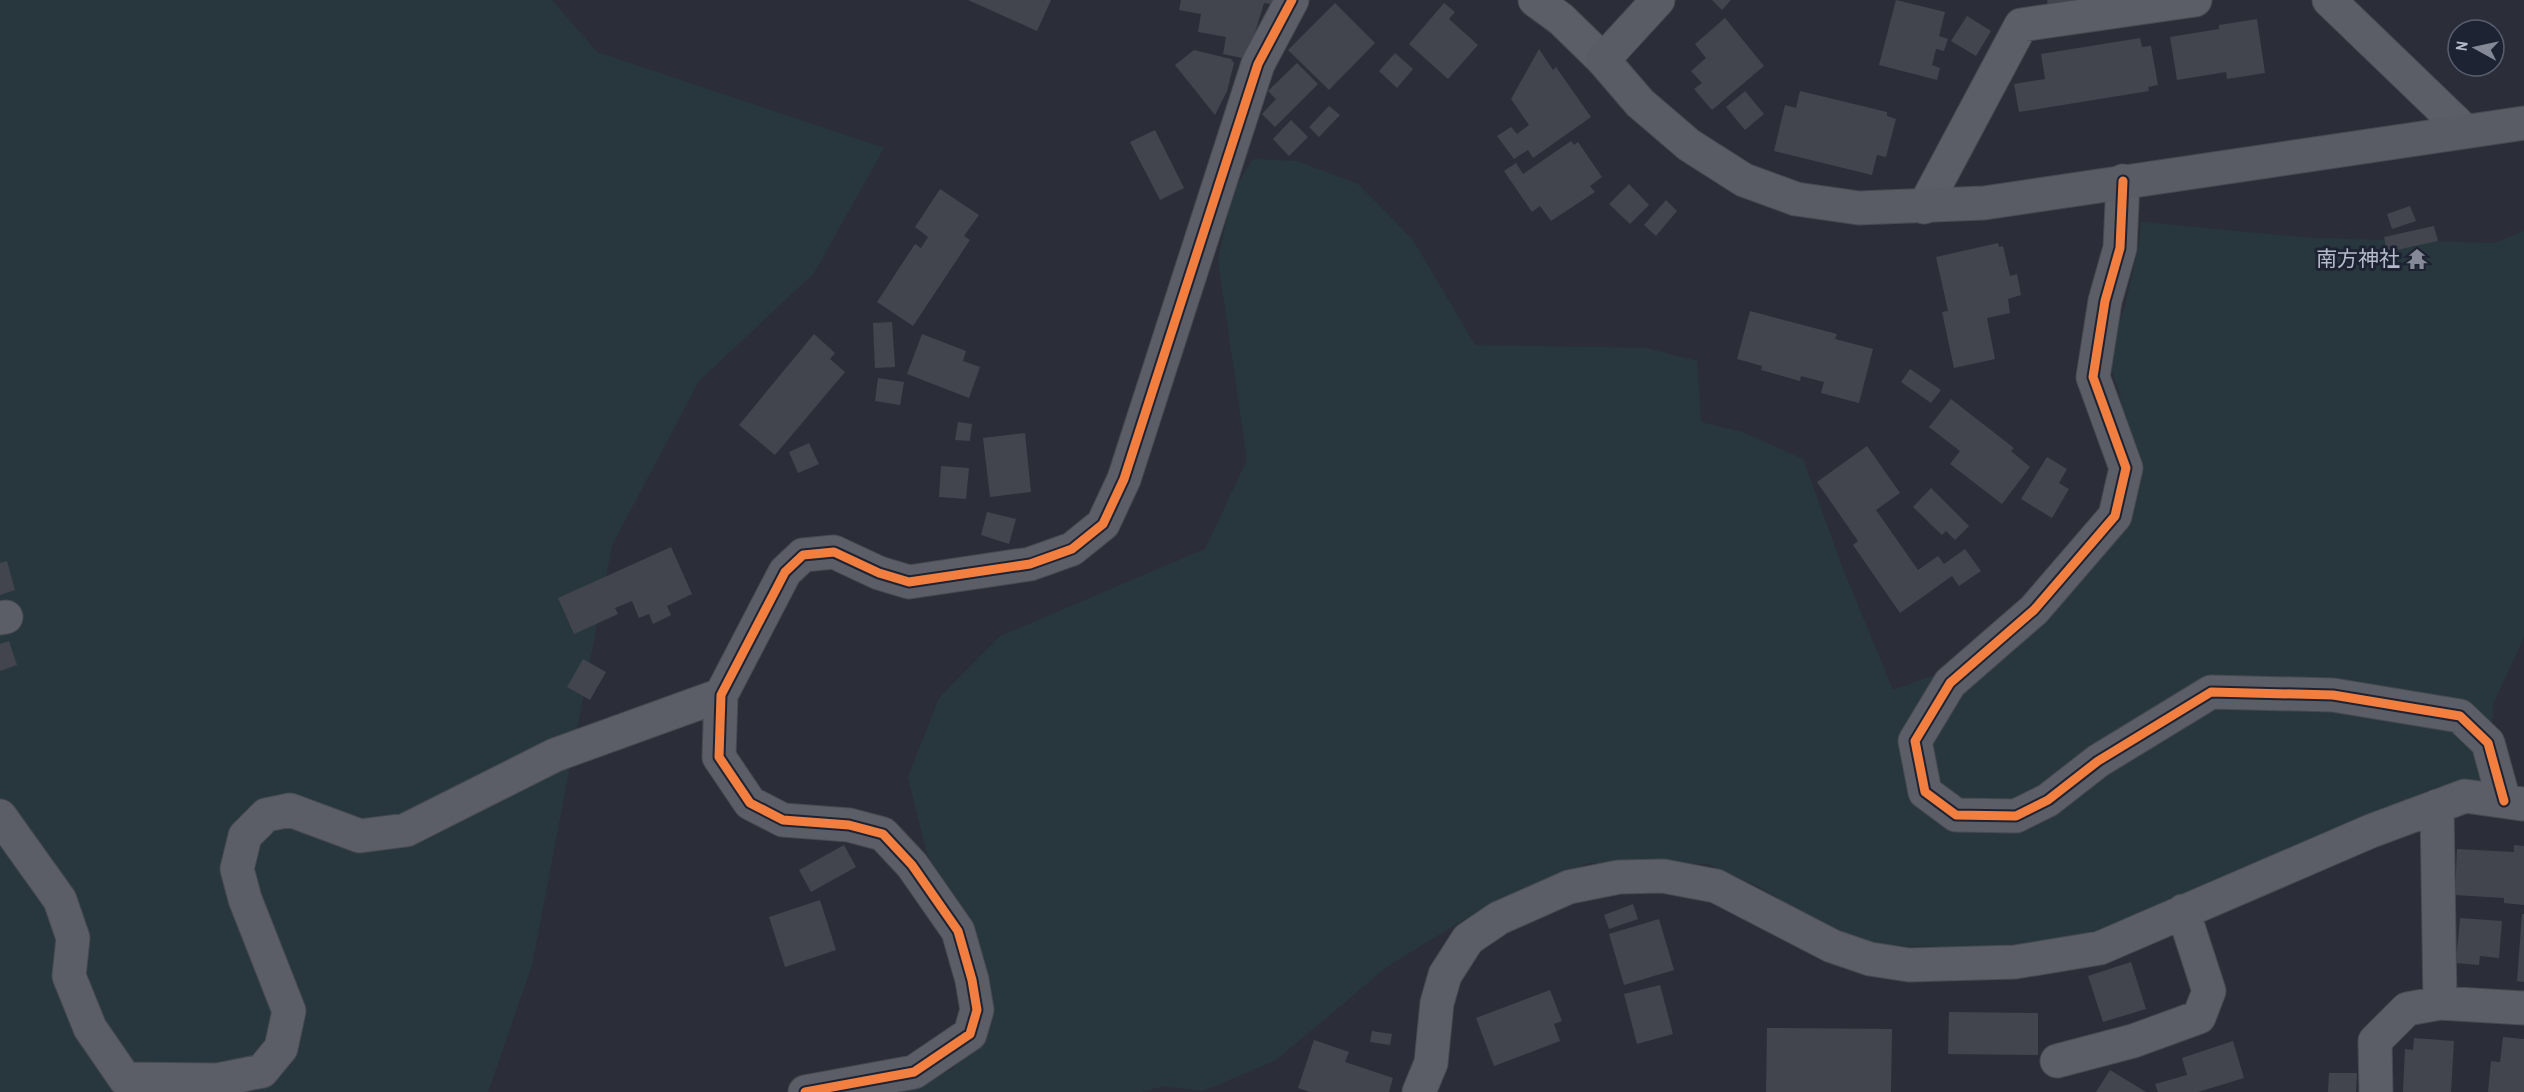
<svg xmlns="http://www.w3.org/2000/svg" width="2524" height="1092" viewBox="0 0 2524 1092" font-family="'Archivo Narrow','Noto Sans JP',sans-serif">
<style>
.green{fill:#28373e}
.building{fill:#42454e}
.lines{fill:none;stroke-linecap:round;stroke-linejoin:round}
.street-casing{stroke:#474a51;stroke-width:35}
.secondary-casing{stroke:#474a51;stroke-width:35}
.street{stroke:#5b5e66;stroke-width:33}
.secondary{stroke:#595b65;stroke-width:33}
.cycleway-casing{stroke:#1e2333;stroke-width:13}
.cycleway{stroke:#f27e40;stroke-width:9}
.labels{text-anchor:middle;stroke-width:6;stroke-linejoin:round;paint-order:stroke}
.poi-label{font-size:21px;fill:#b5b9c9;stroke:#1e2333;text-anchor:end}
</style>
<rect width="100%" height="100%" fill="#2b2e38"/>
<path class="green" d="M0 0H552L597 52 884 148 814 273 699 381 612 545 532 965 488 1092H0Z
M1253 159 1297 161 1358 184 1413 240 1475 345 1646 348 1697 361 1701 422 1742 432 1803 459 1843 569 1893 690 2000 651 2106 532 2131 447 2119 391 2107 357 2125 306 2139 245 2141 222 2313 238 2495 243 2524 231V637L2493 704 2490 771 2484 785 2439 786 2345 825 2124 923 2066 942 1956 947 1866 945 1831 932 1761 888 1708 864 1588 863 1463 920 1388 966 1276 1060 1203 1091 1164 1086 1142 1092H896L953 1069 990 1021 992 998 927 853 908 777 939 698 1000 636 1205 549 1247 460 1218 260 1233 191Z"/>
<path class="building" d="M968 0H1051L1037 31Z
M1181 0H1277L1276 5 1264 3 1247 59 1223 54 1226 37 1198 32 1201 14 1179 10Z
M1712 0H1731L1722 10Z
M1896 0 1945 12 1939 36 1948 39 1944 51 1936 49 1932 65 1940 68 1937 80 1879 65Z
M2047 0H2076V1L2048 6Z
M1335 3 1375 43 1329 90 1288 50Z
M1444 3 1455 12 1449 19 1478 45 1448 79 1409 44Z
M1967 16 1991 31 1976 56 1951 41Z
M1725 18 1764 66 1712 110 1694 89 1702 83 1691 71 1706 58 1695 44Z
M2257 19 2265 73 2227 79 2226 72 2177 80 2170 37 2219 29V25Z
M2140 38 2142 47 2151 46 2158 85 2148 87 2149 91 2019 112 2014 84 2045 79 2041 54Z
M1539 49 1553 70 1556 67 1591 117 1533 158 1528 150 1514 159 1497 136 1511 127 1517 134 1529 125 1511 99Z
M1194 50 1231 59 1234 63 1227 91 1215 115 1175 65Z
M1395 53 1413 69 1397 88 1379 71Z
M1297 63 1318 84 1275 127 1262 114 1276 99 1268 91Z
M1745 91 1764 114 1745 130 1726 107Z
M1800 91 1887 112V116L1896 119 1886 157 1877 155 1872 175 1774 151 1785 105 1796 108Z
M1329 106 1340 115 1319 137 1309 127Z
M1291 120 1308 137 1289 156 1273 139Z
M1155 130 1184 188 1160 200 1130 142Z
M1571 141 1574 145 1578 142 1602 177 1590 186 1595 192 1551 221 1540 206 1532 212 1504 171 1516 163 1523 174Z
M1629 184 1649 205 1630 224 1609 204Z
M940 189 979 215 964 236 970 240 913 326 877 302 915 244 921 248 928 237 915 227Z
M1666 200 1677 211 1656 236 1644 225Z
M2410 206 2416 221 2392 229 2387 214Z
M2434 226 2438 241 2387 252 2384 237Z
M1998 243 1999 247 2003 246 2010 276 2017 274 2021 295 2008 299 2010 313 1987 318 1995 359 1954 368 1942 312 1948 311 1936 257Z
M1750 311 1837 334 1835 339 1873 349 1859 403 1821 393 1824 382 1801 376 1800 381 1761 370 1762 366 1737 359Z
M892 322 895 367 875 368 873 323Z
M814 334 835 353 830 359 845 372 775 455 739 425Z
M922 334 966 351 963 361 980 367 969 398 907 374Z
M1910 369 1941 390 1931 403 1901 382Z
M878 378 904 382 900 405 875 401Z
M1951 399 2014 448 2011 451 2030 467 2002 504 1950 464 1960 451 1929 427Z
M958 422 972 424 970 441 955 440Z
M1025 433 1031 492 990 497 983 438Z
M809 443 819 464 798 473 789 452Z
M1867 446 1900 493 1876 510 1918 570 1938 556 1944 564 1965 549 1981 571 1959 586 1952 576 1900 613 1853 545 1858 541 1817 482Z
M2047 457 2067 469 2059 483 2069 489 2052 518 2021 499Z
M941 466 969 468 966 499 939 497Z
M1931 488 1969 526 1955 540 1946 531 1942 535 1913 507Z
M987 512 1016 519 1009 544 981 535Z
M671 547 692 594 667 606 671 615 653 624 649 614 639 618 632 601 615 608 618 614 574 634 558 598Z
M7 561 15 590 0 595V563Z
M9 641 17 665 0 671V644Z
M583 659 606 672 590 700 567 687Z
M844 845 856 867 811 892 799 870Z
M2514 845 2524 846V905L2504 903V898L2455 895 2457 849 2514 852Z
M820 900 836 950 785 967 769 917Z
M1633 904 1638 919 1609 929 1604 915Z
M2522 914H2524V982L2517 981Z
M2460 918 2502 921 2499 958 2480 956 2479 965 2456 963Z
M1659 919 1674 970 1624 985 1609 934Z
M2131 962 2146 1009 2103 1022 2088 976Z
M1660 985 1673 1034 1637 1044 1624 994Z
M1550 990 1562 1021 1554 1024 1560 1041 1494 1066 1476 1018Z
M1949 1012 2038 1013V1055L1948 1054Z
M1767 1028 1892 1029 1891 1092H1766Z
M1372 1031 1392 1034 1390 1045 1370 1042Z
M2503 1037 2524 1039V1092H2488L2491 1061 2500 1062Z
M2414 1038 2454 1041 2451 1092H2403L2405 1049 2413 1050Z
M1314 1040 1349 1052 1345 1062 1393 1078 1389 1092H1310L1298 1088Z
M2233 1041 2244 1078 2198 1092H2158L2155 1084 2187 1075 2182 1058Z
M2110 1070 2146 1092H2096Z
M2329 1073H2357L2356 1092H2328Z"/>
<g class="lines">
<defs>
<path id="street" d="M1535 0 1561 19 1603 60
M2329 0 2465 131
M2123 181 2120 248 2105 301 2093 377 2126 468 2115 516 2034 610 1950 683 1915 741 1925 792 1956 815 2016 816 2048 800 2098 761 2211 692 2333 695 2460 716 2488 743 2504 801
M1924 207 2021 25 2195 0
M0 618 6 617
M2437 806 2440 1003
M0 816 60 900 73 938 69 976 90 1028 125 1079 141 1092
M2057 1061 2133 1041 2199 1017 2209 991 2183 911
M125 1079 218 1080 262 1071 281 1048 289 1011 245 899 237 869 245 836 266 815 290 810 360 836 406 830 555 755 721 695
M805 1092 914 1072 970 1034 977 1010 972 980 958 931 912 865 883 834 849 825 783 820 750 803 719 757 721 695 785 572 803 555 834 552 879 573 909 582 1030 564 1072 549 1103 524 1124 479 1258 64 1292 0
M1419 1092 1431 1063 1437 1003 1445 975 1468 939 1499 918 1569 887 1619 877 1663 876 1716 886 1832 946 1870 959 1909 965 2015 962 2100 948 2371 831 2465 796 2522 804
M2376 1092 2375 1041 2407 1009 2440 1003 2524 1008"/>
<path id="secondary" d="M1658 0 1603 60 1640 103 1689 145 1744 180 1796 199 1859 208 1984 203 2524 123"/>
</defs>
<use href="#street" class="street-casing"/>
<use href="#secondary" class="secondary-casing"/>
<use href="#street" class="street"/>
<use href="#secondary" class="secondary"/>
<defs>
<path id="cycleway" d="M2123 181 2120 248 2105 301 2093 377 2126 468 2115 516 2034 610 1950 683 1915 741 1925 792 1956 815 2016 816 2048 800 2098 761 2211 692 2333 695 2460 716 2488 743 2504 801
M805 1092 914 1072 970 1034 977 1010 972 980 958 931 912 865 883 834 849 825 783 820 750 803 719 757 721 695 785 572 803 555 834 552 879 573 909 582 1030 564 1072 549 1103 524 1124 479 1258 64 1292 0"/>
</defs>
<use href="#cycleway" class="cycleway-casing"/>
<use href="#cycleway" class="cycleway"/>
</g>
<defs>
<symbol id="temple-bare" viewBox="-9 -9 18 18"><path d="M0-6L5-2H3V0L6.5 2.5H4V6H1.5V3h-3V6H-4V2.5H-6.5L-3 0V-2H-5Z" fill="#858896" stroke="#1e2333" stroke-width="2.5" paint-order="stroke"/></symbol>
</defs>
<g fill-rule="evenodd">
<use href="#temple-bare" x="2402" y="244" width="30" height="30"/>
</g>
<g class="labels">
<g class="poi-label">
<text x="2400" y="266">南方神社</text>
</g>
</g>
<g transform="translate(2476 48) rotate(278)"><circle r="28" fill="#1e2333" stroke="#5a5f6f" stroke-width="1.5"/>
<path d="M0-4.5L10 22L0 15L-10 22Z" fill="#858896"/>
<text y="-9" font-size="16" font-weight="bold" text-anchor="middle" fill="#b5b9c9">N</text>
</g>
</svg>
